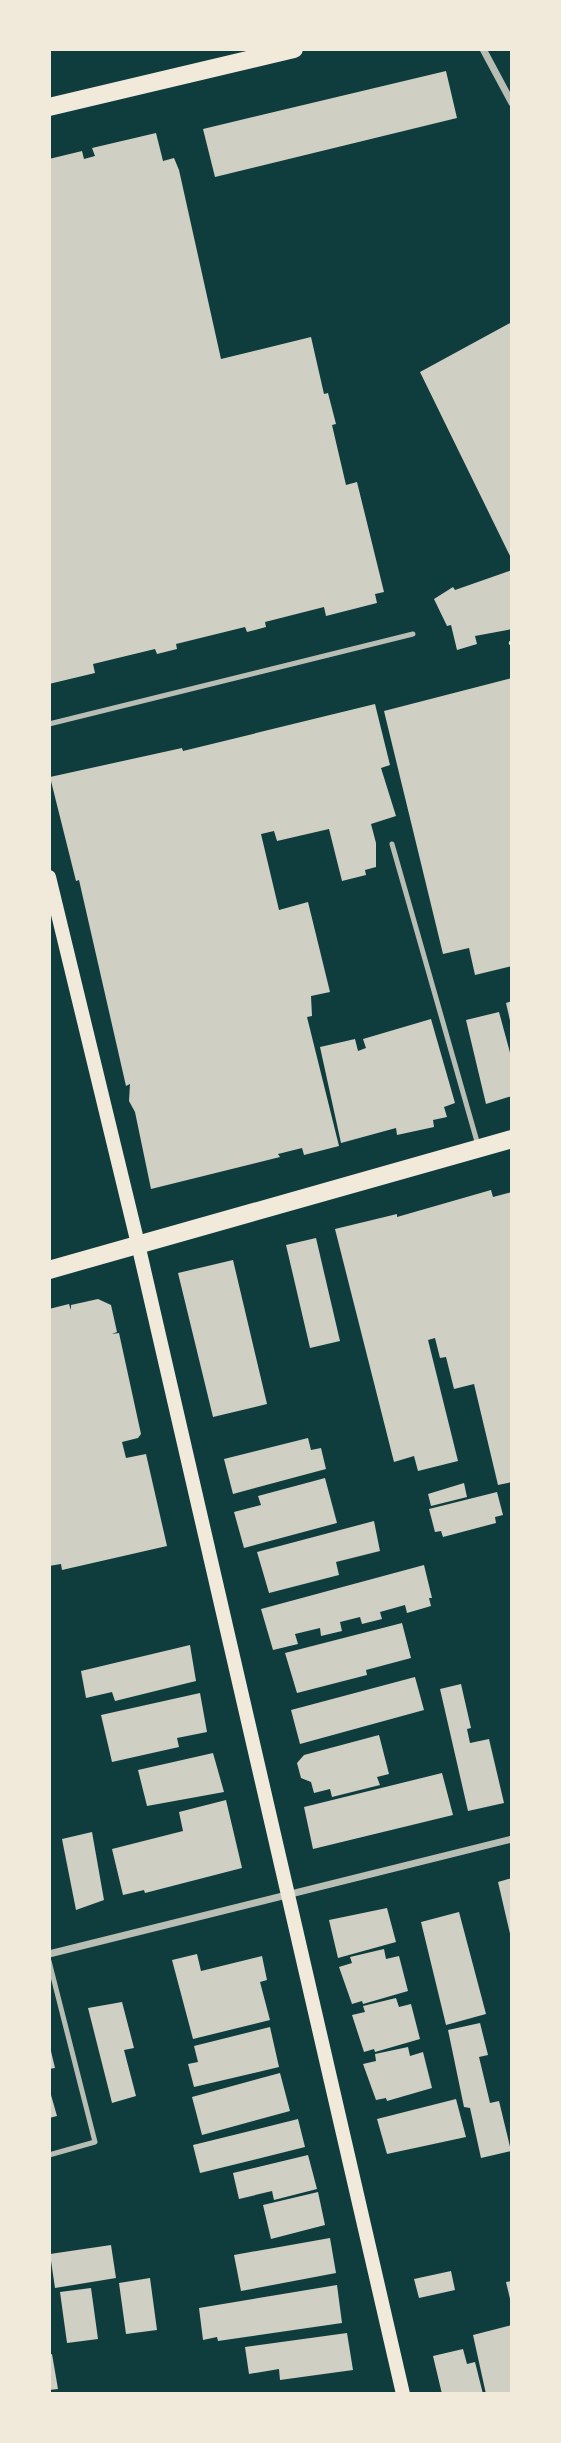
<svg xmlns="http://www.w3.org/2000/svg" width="561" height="2443" viewBox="0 0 561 2443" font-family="'Exo 2',sans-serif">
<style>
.building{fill:#cfcfc3}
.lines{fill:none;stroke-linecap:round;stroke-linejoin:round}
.path{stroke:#f1e9da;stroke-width:4.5}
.service{stroke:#b8beb3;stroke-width:5}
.minor{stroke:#b8beb3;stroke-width:7}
.secondary{stroke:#f1e9da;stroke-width:14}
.primary{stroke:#f1e9da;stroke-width:18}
</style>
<rect width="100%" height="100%" fill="#0f3d3e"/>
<path class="building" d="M446 71 457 118 215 177 203 129Z
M156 133 163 161 174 158 179 170 221 359 311 337 324 394 328 393 336 424 332 425 346 485 357 482 384 592 375 594 377 603 326 616 324 607 265 622 266 627 247 632 245 627 176 644 177 649 157 654 155 649 93 664 95 673 49 684V159L82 151 84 159 95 156 92 148Z
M512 322V560L420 372Z
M512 570V629L475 636 477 644 457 650 451 625 447 626 434 599 453 587 455 590Z
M512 678V966L475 975 469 948 443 954 384 711Z
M375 704 390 765 381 768 396 816 371 824 376 843V867L365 870 366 875 342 881 329 829 277 841 274 831 261 834 279 910 308 902 330 992 311 996 312 1016 307 1017 339 1146 304 1155 302 1148 278 1154 280 1157 151 1189 135 1112 129 1101 130 1084 126 1086 79 880 76 881 50 777 182 748 183 751Z
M512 1001V1025H511L506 1003Z
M499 1012 512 1060V1096L486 1104 466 1020Z
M431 1019 455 1103 444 1107 447 1117 433 1120 434 1127 397 1135 396 1128 341 1143 320 1047 355 1039 358 1051 366 1048 363 1039Z
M491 1190 493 1197 512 1192V1482L498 1485 474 1384 454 1389 446 1357 440 1358 435 1338 428 1340 458 1461 418 1471 414 1456 394 1462 335 1229 397 1214V1217Z
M316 1238 340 1341 310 1348 286 1245Z
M233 1260 267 1404 213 1417 178 1273Z
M98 1299 111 1305 117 1332 112 1334 119 1333 141 1434 138 1438 122 1442 126 1458 146 1454 167 1546 62 1570 61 1564 49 1566V1309L69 1304 71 1310V1305Z
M308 1438 311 1450 321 1448 326 1469 233 1494 224 1459Z
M325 1478 337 1523 244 1548 234 1512 261 1505 258 1496Z
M464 1483 467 1497 431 1506 428 1494Z
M497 1492 503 1515 495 1517 496 1523 443 1537 441 1531 435 1532 429 1509Z
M374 1521 380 1551 336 1562 339 1575 269 1593 257 1552Z
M424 1565 432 1598H429L431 1606 407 1613 405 1605 380 1612 382 1619 362 1624 360 1617 340 1622 342 1631 321 1636 320 1628 295 1634 298 1644 273 1650 261 1609Z
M402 1623 411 1658 366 1670 367 1675 297 1693 285 1653Z
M190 1645 196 1681 115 1701 112 1692 86 1698 81 1671Z
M415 1677 424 1710 300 1744 291 1710Z
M461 1684 471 1728 467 1729 470 1743 489 1739 504 1803 468 1811 440 1689Z
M200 1693 207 1732 177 1738 179 1747 112 1762 101 1715Z
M379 1735 389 1774 377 1777 380 1785 332 1797 330 1789 314 1793 311 1782 301 1778 297 1763 304 1755Z
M213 1753 224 1792 147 1806 138 1770Z
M442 1773 453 1815 313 1849 304 1807Z
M226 1800 242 1868 145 1893 144 1890 123 1895 112 1849 183 1831 179 1812Z
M92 1832 104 1900 76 1910 62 1839Z
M512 1878V1938H511L498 1882Z
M387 1908 396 1942 338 1958 329 1920Z
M459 1912 486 2014 446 2025 421 1922Z
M384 1949 386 1959 399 1956 408 1991 363 2004 362 2001 352 2004 339 1967 352 1963 350 1957Z
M197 1954 201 1971 262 1956 267 1980 260 1982 270 2020 193 2039 172 1960Z
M396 1998 399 2007 411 2004 420 2039 375 2052 374 2049 364 2052 352 2015 365 2012 363 2006Z
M122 2002 134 2048 124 2050 136 2096 112 2103 88 2008Z
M480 2023 488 2055 479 2057 485 2082 490 2103 499 2101 511 2151 481 2158 470 2108 464 2107 448 2030Z
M270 2027 279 2067 194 2087 188 2064 198 2062 194 2046Z
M50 2047 55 2068 49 2069V2048Z
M408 2047 410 2056 423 2052 432 2088 387 2101 386 2098 376 2100 363 2064 376 2061 375 2054Z
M280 2073 290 2111 202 2135 192 2097Z
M49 2088 57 2116 49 2118Z
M456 2099 466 2137 387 2154 377 2119Z
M298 2119 305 2147 200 2173 193 2145Z
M308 2155 317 2189 274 2200 272 2191 239 2199 233 2173Z
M318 2192 325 2225 271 2239 263 2205Z
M330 2238 336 2273 241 2291 234 2255Z
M111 2245 116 2278 55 2288 50 2254Z
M451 2271 455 2290 419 2298 414 2279Z
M150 2278 157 2330 126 2334 119 2283Z
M512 2281V2303H511L506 2282Z
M337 2285 342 2323 218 2341 217 2337 203 2340 199 2308Z
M91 2288 98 2339 67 2343 60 2292Z
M512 2325V2394H486L473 2335Z
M347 2333 353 2370 280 2380 279 2369 249 2374 245 2347Z
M463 2349 467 2364 475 2362 483 2394H442L433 2356Z
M52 2354 58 2389 49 2390V2355Z"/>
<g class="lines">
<path class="path" d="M511 643H512"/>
<path class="service" d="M49 724 413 634
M392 844 478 1145
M49 1961 95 2142 49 2155"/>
<path class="minor" d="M483 49 512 103
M49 1954 512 1839"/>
<path class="secondary" d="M49 877 138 1244 403 2394"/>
<path class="primary" d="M49 107 294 49
M49 1270 512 1139"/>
</g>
<rect width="561" height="2443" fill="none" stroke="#f1e9da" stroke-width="102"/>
</svg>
